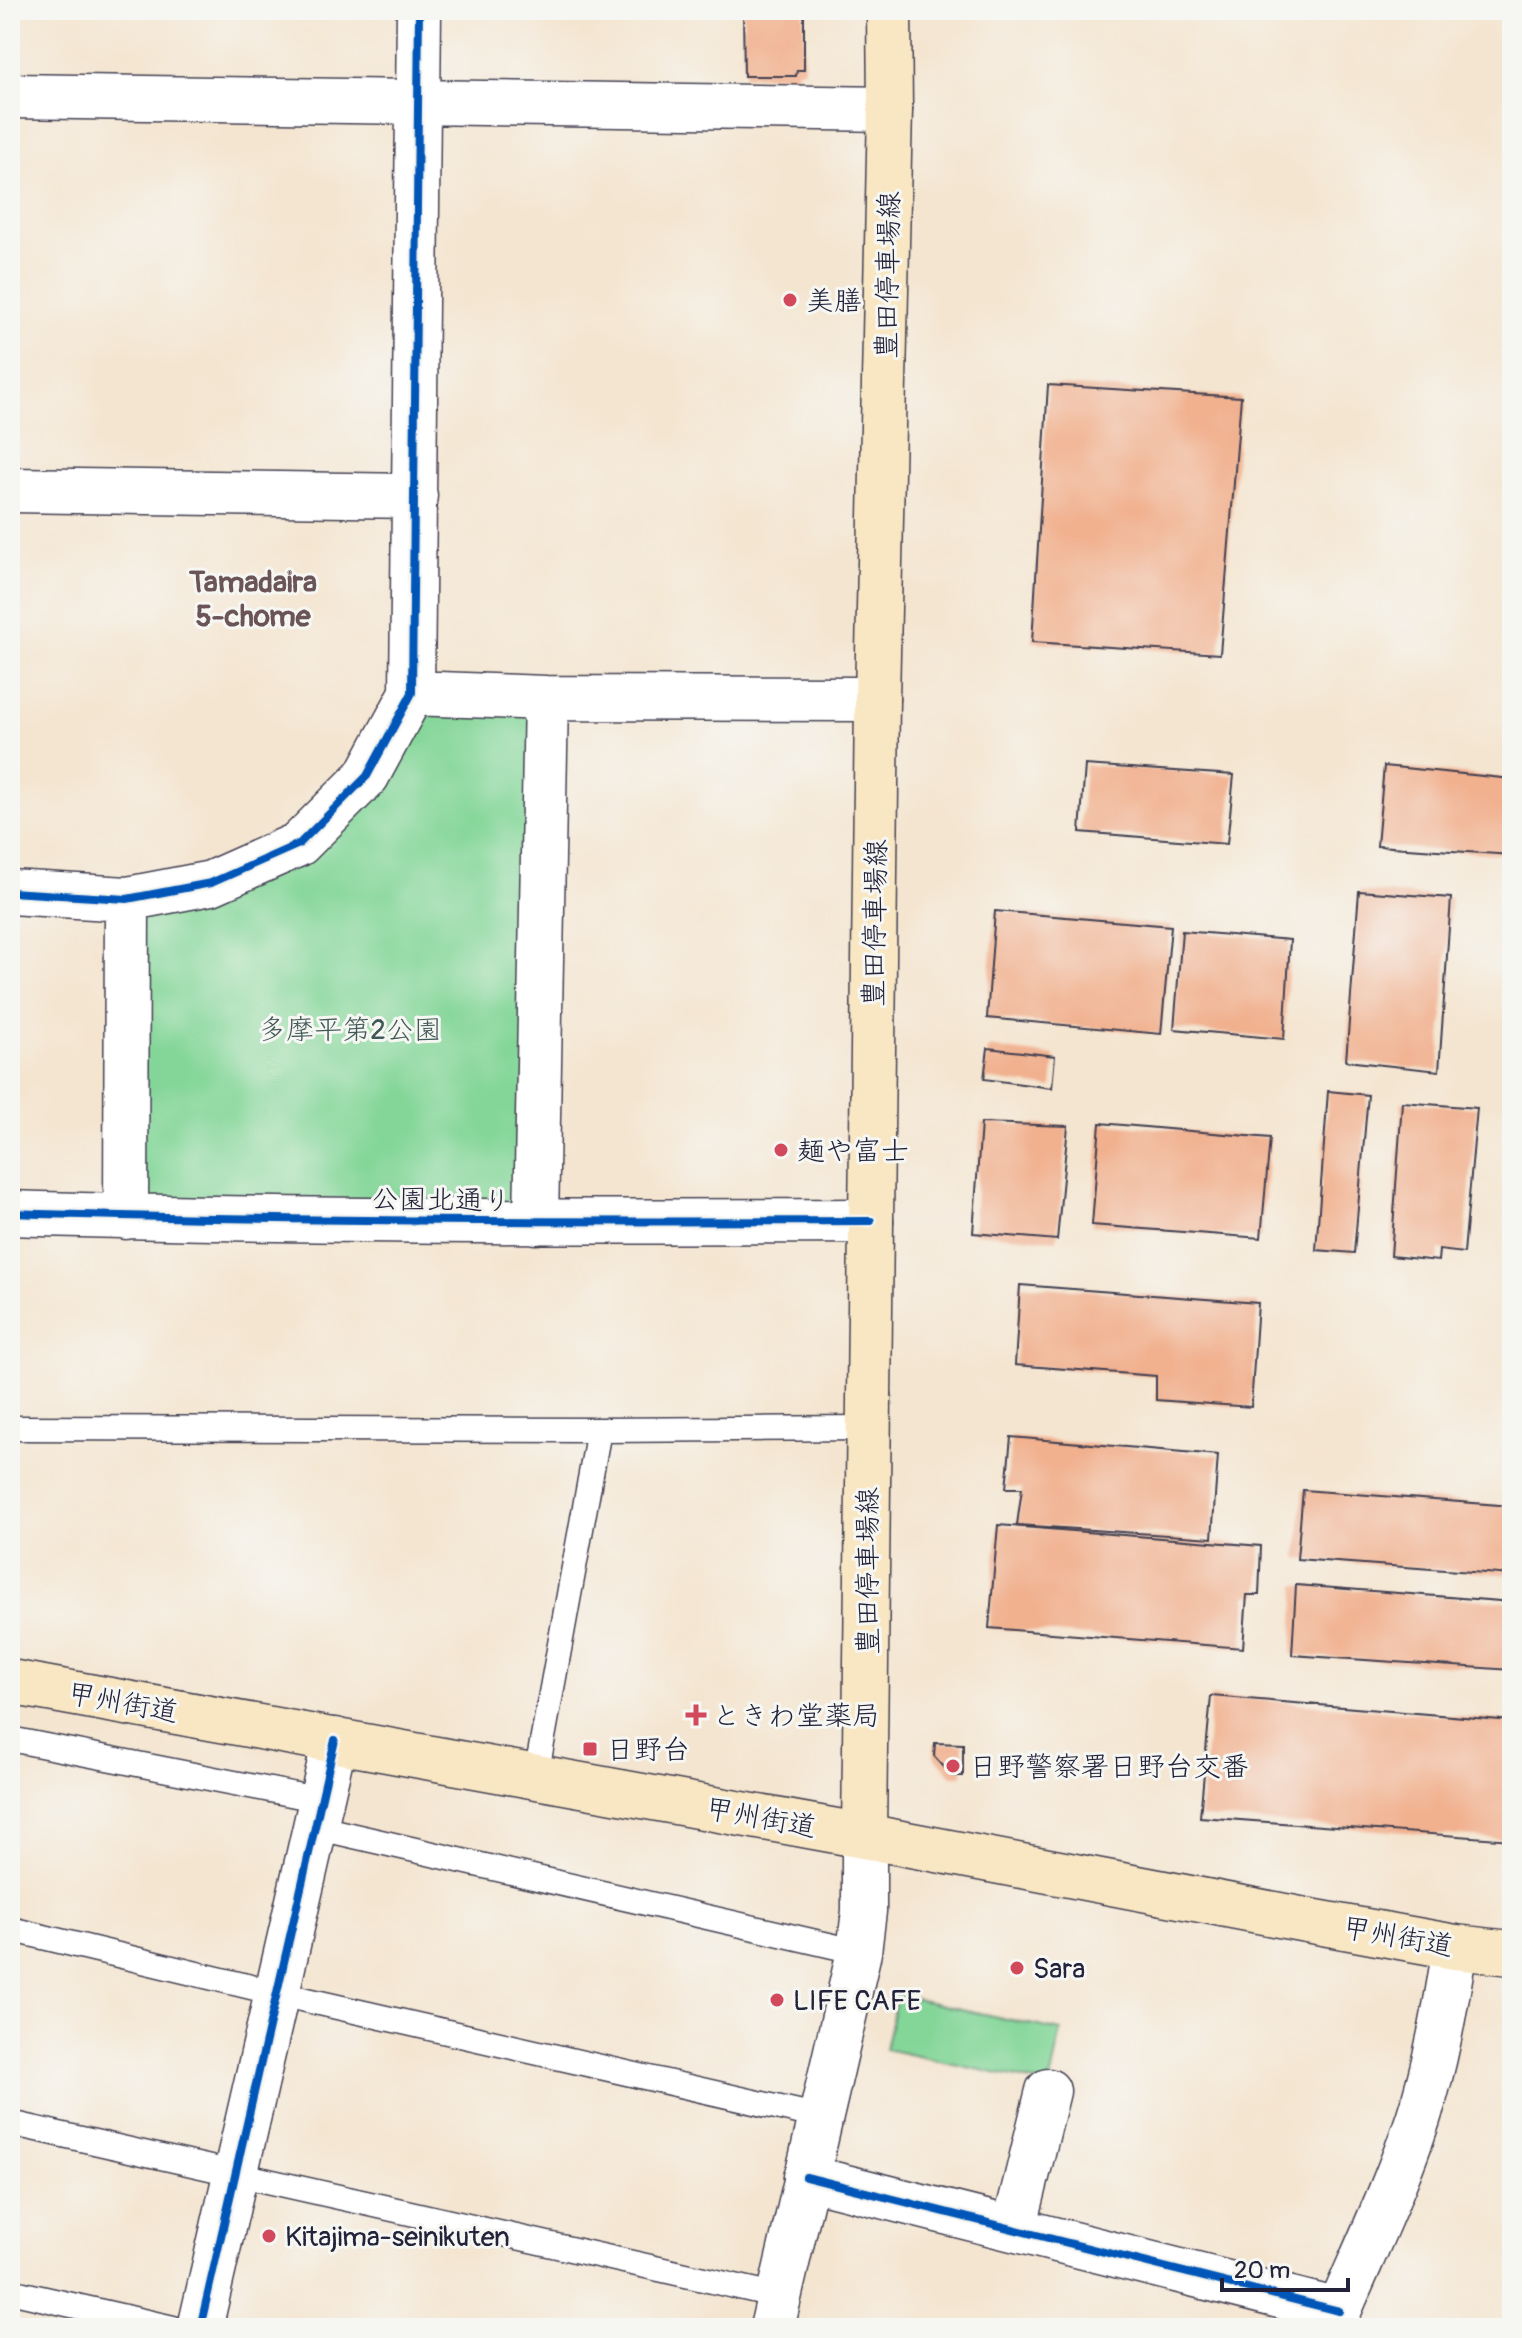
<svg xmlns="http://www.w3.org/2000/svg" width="1522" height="2338" viewBox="0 0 1522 2338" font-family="Pangolin,'Klee One',sans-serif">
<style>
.green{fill:#83d698;stroke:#527c6a;stroke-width:2}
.building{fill:#f1b08e}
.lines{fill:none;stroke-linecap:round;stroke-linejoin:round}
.service-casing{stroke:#423f51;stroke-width:27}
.minor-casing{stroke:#423f51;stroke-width:47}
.tertiary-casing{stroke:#423f51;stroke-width:47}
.secondary-casing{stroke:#423f51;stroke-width:47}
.service{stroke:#fff;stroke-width:24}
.minor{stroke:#fff;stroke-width:44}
.tertiary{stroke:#fff;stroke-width:44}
.secondary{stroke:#f9e7c3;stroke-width:44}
.cycleway-casing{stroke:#f6f6f2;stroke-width:13}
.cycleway{stroke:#0057b8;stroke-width:8}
.poi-dot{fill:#d1495b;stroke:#f6f6f2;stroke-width:3}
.labels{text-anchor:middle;stroke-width:6;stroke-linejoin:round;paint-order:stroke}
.street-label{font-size:28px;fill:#22223b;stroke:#f6f6f2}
.poi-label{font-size:28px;fill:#22223b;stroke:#f6f6f2;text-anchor:start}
.park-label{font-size:28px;fill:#3f5857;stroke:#f6f6f2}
.neighbourhood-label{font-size:30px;font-weight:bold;fill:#6a5458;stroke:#f6f6f2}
</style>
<rect width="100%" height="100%" fill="#f6f6f2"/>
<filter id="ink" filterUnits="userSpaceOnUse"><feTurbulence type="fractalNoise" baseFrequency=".0125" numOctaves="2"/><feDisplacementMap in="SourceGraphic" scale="16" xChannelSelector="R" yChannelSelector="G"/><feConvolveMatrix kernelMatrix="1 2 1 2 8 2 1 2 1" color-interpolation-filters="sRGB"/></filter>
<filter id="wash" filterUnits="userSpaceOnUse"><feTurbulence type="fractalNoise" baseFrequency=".006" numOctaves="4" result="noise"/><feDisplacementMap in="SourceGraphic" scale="32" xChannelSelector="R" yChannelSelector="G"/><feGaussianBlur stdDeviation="1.8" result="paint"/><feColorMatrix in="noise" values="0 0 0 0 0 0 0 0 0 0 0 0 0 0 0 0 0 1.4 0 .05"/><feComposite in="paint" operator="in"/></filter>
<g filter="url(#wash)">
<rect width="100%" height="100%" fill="#f4e5d0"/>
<path class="green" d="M412 693 546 698 536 1222 126 1217 127 899 299 844Z
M897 1995 1061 2031 1049 2085 885 2049Z"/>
<g id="blocks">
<path class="building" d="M743 10H804V70H797L796 76H744Z
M1048 385 1241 397 1220 654 1032 642Z
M1510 465H1512V535L1504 534Z
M1509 696H1512V741H1507Z
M1085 765 1234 775 1227 844 1080 832Z
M1384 766 1512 779V855L1377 846Z
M1359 891 1451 898 1439 1071 1346 1061Z
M995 911 1171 926 1161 1034 987 1018Z
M1182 931 1290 940 1284 1039 1174 1029Z
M988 1048 1055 1056 1052 1088 984 1079Z
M1328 1091 1368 1095 1354 1253 1316 1250Z
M1402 1102 1477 1108 1464 1253 1439 1250 1438 1261 1391 1256Z
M981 1123 1068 1126 1057 1240 973 1233Z
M1100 1123 1270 1138 1261 1238 1092 1225Z
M1020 1285 1258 1303 1251 1407 1156 1400V1376L1015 1365Z
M1011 1437 1218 1455 1212 1538 1017 1525 1022 1488H1006Z
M1303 1490 1512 1506V1575L1297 1559Z
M998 1525 1261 1546 1259 1595H1247L1243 1648 989 1628Z
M1296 1585 1512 1602V1670L1292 1655Z
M1211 1696 1512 1721V1840L1200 1817Z
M935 1743 963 1744V1776H952L934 1756Z"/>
</g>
</g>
<g filter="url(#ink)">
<use href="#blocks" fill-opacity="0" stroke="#423f51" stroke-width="2"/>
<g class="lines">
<defs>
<path id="service" d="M10 1428 599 1430 868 1428
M10 1739 321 1800
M536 1776 599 1430
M315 1827 859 1952
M10 1929 276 1993 820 2117
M10 2123 779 2296
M10 2291 173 2328"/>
<path id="minor" d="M10 96 890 109
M10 490 415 496
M412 693 546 698 877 699
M10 892 127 899 211 883 299 844 367 776 412 693 419 10
M10 1213C297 1222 584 1222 871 1221
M126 1217 127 899
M536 1222 546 698
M806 2177 1339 2311
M1014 2229 1048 2091
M200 2328 335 1740
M1329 2328 1339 2311C1366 2248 1396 2185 1418 2119 1436 2064 1446 2005 1455 1947"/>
<path id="tertiary" d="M772 2328 859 1952 864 1911V1836"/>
<path id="secondary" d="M10 1682 864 1836 1311 1921 1455 1947 1512 1953
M864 1836 877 699 890 109 889 10"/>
</defs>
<use href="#service" class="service-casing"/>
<use href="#minor" class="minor-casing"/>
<use href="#tertiary" class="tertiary-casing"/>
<use href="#secondary" class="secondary-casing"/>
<use href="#service" class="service"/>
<use href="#minor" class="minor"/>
<use href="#tertiary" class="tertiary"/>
<use href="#secondary" class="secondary"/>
<defs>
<path id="cycleway" d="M10 892 127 899 211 883 299 844 367 776 412 693 419 10
M10 1213C297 1222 584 1222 871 1221
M806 2177 1339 2311
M200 2328 335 1740"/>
</defs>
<use href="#cycleway" class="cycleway-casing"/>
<use href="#cycleway" class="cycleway"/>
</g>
</g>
<g class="poi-dot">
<circle cx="790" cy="300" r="8"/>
<circle cx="781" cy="1150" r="8"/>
<path d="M692 1703h8v8h8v8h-8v8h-8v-8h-8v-8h8z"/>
<rect x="582" y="1741" width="16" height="16" rx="4"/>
<circle cx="953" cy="1766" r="8"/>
<circle cx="1017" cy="1968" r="8"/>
<circle cx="777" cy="2000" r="8"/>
<circle cx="269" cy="2236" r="8"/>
</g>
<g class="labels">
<g class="street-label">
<text transform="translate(887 275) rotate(-89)" y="10">豊田停車場線</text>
<text transform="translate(874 923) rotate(-89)" y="10">豊田停車場線</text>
<text transform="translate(441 1199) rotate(1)" y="10">公園北通り</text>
<text transform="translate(867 1571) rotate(-90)" y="10">豊田停車場線</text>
<text transform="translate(123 1702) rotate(10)" y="10">甲州街道</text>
<text transform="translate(761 1817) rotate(10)" y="10">甲州街道</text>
<text transform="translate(1398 1936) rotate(10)" y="10">甲州街道</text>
</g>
<g class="poi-label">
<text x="806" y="310">美膳</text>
<text x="797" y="1160">麺や富士</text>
<text x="712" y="1725">ときわ堂薬局</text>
<text x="606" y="1759">日野台</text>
<text x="969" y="1776">日野警察署日野台交番</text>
<text x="1033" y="1978">Sara</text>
<text x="793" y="2010">LIFE CAFE</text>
<text x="285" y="2246">Kitajima-seinikuten</text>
</g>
<g class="park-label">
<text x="350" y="1039">多摩平第2公園</text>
</g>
<g class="neighbourhood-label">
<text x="253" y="592">Tamadaira<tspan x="253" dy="34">5-chome</tspan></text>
</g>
</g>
<rect width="1522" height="2338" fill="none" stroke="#f6f6f2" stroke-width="40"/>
<path d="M1222 2278v12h126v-12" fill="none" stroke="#22223b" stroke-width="4"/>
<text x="1234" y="2278" font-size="24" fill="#22223b" stroke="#f6f6f2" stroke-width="6" paint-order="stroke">20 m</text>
</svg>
